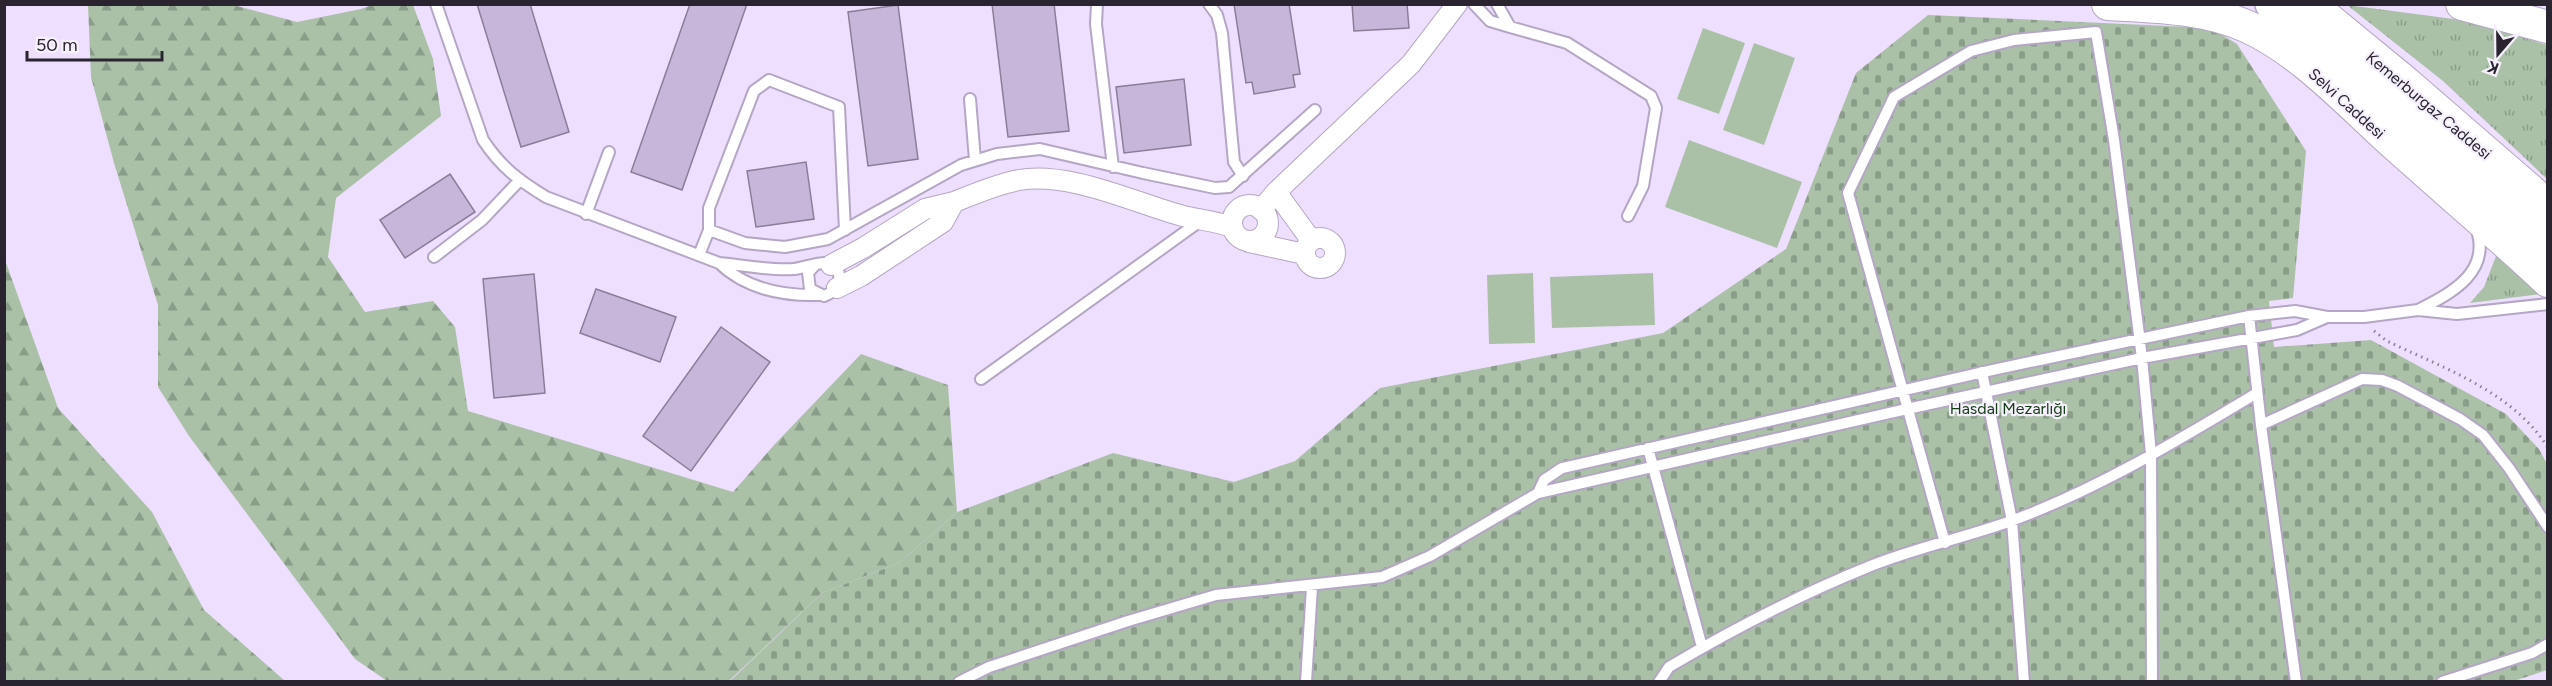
<svg xmlns="http://www.w3.org/2000/svg" width="2552" height="686" viewBox="0 0 2552 686" font-family="Figtree,sans-serif">
<style>
.grass{fill:url(#grass-tufts)}
.forest{fill:url(#forest-firs)}
.cemetery{fill:url(#cemetery-stones)}
.pitch{fill:#aac1a8}
.building{fill:#c7b6da;stroke:#8b7d99;stroke-width:1.5}
.lines{fill:none;stroke-linecap:round;stroke-linejoin:round}
.lane-casing{stroke:#b4a6c4;stroke-width:14}
.street-casing{stroke:#b4a6c4;stroke-width:22}
.primary-casing{stroke:#b4a6c4;stroke-width:34}
.highway-casing{stroke:#b4a6c4;stroke-width:36}
.path{stroke:#8a8095;stroke-width:3;stroke-dasharray:1.5 4.5;stroke-linecap:butt}
.lane{stroke:#fff;stroke-width:10}
.street{stroke:#fff;stroke-width:20}
.primary{stroke:#fff;stroke-width:32}
.highway{stroke:#fff;stroke-width:33}
.labels{text-anchor:middle;stroke-width:4.5;stroke-linejoin:round;paint-order:stroke}
.street-label{font-size:16px;fill:#29242f;stroke:#f6f0fd}
.park-label{font-size:16px;fill:#123d13;stroke:#f6f0fd}
</style>
<defs>
<pattern id="grass-tufts" width="24" height="20" patternUnits="userSpaceOnUse" patternTransform="scale(1.5)"><rect width="24" height="20" fill="#aac1a8"/><path d="M3 7l-1-3M5 7V3M7 7l1-3M15 17l-1-3M17 17v-4M19 17l1-3" fill="none" stroke="#8a9d89"/></pattern>
<pattern id="forest-firs" width="22" height="20" patternUnits="userSpaceOnUse" patternTransform="scale(1.5)"><rect width="22" height="20" fill="#aac1a8"/><path d="M5 1l3.5 6h-7zM16 11l3.5 6h-7z" fill="#8a9d89"/></pattern>
<pattern id="cemetery-stones" width="16" height="16" patternUnits="userSpaceOnUse" patternTransform="scale(1.5)"><rect width="16" height="16" fill="#aac1a8"/><path d="M2 7V4a2 2 0 0 1 4 0v3zM10 15v-3a2 2 0 0 1 4 0v3z" fill="#8a9d89"/></pattern>
</defs>
<rect width="100%" height="100%" fill="#eedffe"/>
<path class="grass" d="M2347 5 2469 21 2547 45V179L2443 81Z
M2498 251 2541 294 2470 303 2484 287Z"/>
<path class="forest" d="M88 5H233L297 22 361 9 372 5H413L433 59 441 116 336 198 328 257 365 312 433 301 455 327 468 411 733 492 774 445 861 354 948 385 957 512 899 563 822 593 729 681H387L355 659 189 436 158 387V305L114 163 91 77Z
M4 257 58 408 152 512 204 610 285 681H5Z"/>
<path class="cemetery" d="M1928 15 2211 28 2237 44 2306 151 2293 298 2269 301 2274 347 2371 340 2506 414 2539 449 2547 464V670L2514 681 729 682 822 593 899 563 957 512 1113 453 1234 482 1295 461 1380 388 1663 333 1786 249 1856 73Z"/>
<path class="pitch" d="M1703 28 1745 43 1719 114 1677 99Z
M1754 43 1795 58 1764 145 1723 130Z
M1689 140 1802 182 1777 248 1665 207Z
M1533 273 1535 343 1489 344 1487 275Z
M1653 273 1655 325 1552 328 1550 277Z"/>
<path class="building" d="M477 4H530L569 132 521 147Z
M690 4H747L682 190 631 172Z
M992 4H1054L1069 131 1008 137Z
M1234 4H1289L1300 74 1293 75 1295 87 1254 94 1252 82 1246 83Z
M1352 4H1407L1409 28 1354 31Z
M898 5 918 159 868 166 848 12Z
M1184 79 1191 145 1124 153 1116 87Z
M806 162 814 219 756 227 747 171Z
M450 174 475 212 405 258 380 220Z
M534 274 545 393 494 398 483 279Z
M596 289 676 317 660 362 580 333Z
M721 327 770 362 691 471 643 436Z"/>
<g class="lines">
<defs>
<path id="lane" d="M436 4 483 140C501 167 518 180 546 197L719 263
M1097 4 1096 24 1113 167
M1209 4 1217 15 1222 33 1234 162 1243 176
M1474 4 1490 21 1510 27 1497 4
M1510 27 1567 43 1651 96 1656 108 1643 186 1628 216
M970 99 975 160
M586 214 609 152
M709 230V208L754 91 769 80 839 107 845 230
M699 255 709 230 745 243 785 247 828 239 961 165 997 154 1040 149 1143 173 1215 188 1229 187 1315 110
M434 257 482 220 519 181
M815 265 808 273 810 289 824 296C840 291 847 267 827 263 817 262 804 268 794 269 770 271 744 265 719 263 746 289 783 296 819 295
M2418 310C2452 293 2494 271 2475 225
M2249 316 2261 425 2296 682
M1982 372 2012 521 2024 682
M981 379 1203 219
M2261 425 2362 379 2382 380 2398 386 2460 419 2483 435 2509 468 2548 527
M1648 448 1702 647
M1538 493 1544 480 1562 468 1992 370 2249 316 2295 311 2327 317H2364L2418 310 2457 314 2548 304
M1945 543 1848 193 1894 97 1971 51 2014 40 2096 32 2114 140 2142 358 2151 454 2152 682
M959 682 989 667 1128 621 1216 595 1382 577 1430 556 1538 493 1907 409 2142 358 2297 330 2327 317
M1306 682 1312 587
M1659 682 1669 667C1733 629 1799 595 1868 567 1914 548 1964 538 2011 521 2098 489 2179 440 2257 393
M2442 682 2532 653 2548 644"/>
<path id="street" d="M1276 192 1311 240
M954 202C974 194 997 184 1019 180 1069 171 1135 203 1183 216 1200 220 1216 221 1232 227
M1232 223a18 18 0 1 1 36 0a18 18 0 1 1-36 0Z
M1261 210 1276 192 1411 64 1457 4
M1305 253a15 15 0 1 1 30 0a15 15 0 1 1-30 0Z
M1249 242 1304 254
M831 265 863 248 925 209 954 202 943 222 861 276 837 288"/>
<path id="primary" d="M2108 4C2155 7 2202 7 2246 26 2300 50 2348 102 2392 142 2443 188 2497 233 2548 281
M2310 4 2405 82 2548 206
M2462 4 2548 27"/>
<path id="highway" d="M2272 4 2493 195 2548 245"/>
</defs>
<use href="#lane" class="lane-casing"/>
<use href="#street" class="street-casing"/>
<use href="#primary" class="primary-casing"/>
<use href="#highway" class="highway-casing"/>
<path class="path" d="M2374 331 2387 341C2443 368 2514 392 2548 448"/>
<use href="#lane" class="lane"/>
<use href="#street" class="street"/>
<use href="#primary" class="primary"/>
<use href="#highway" class="highway"/>
</g>
<g class="labels">
<g class="street-label">
<text transform="translate(2347 103) rotate(42)" y="6">Selvi Caddesi</text>
<text transform="translate(2429 105) rotate(40)" y="6">Kemerburgaz Caddesi</text>
</g>
<g class="park-label">
<text x="2008" y="414">Hasdal Mezarlığı</text>
</g>
</g>
<rect width="2552" height="686" fill="none" stroke="#29242f" stroke-width="12"/>
<g transform="translate(2498 54) rotate(200)" stroke="#f6f0fd" stroke-width="4.5" paint-order="stroke">
<path d="M0-4.5L10 22L0 15L-10 22Z" fill="#29242f"/>
<text y="-9" font-size="16" font-weight="bold" text-anchor="middle" fill="#29242f">K</text>
</g>
<path d="M27 51v9h135v-9" fill="none" stroke="#29242f" stroke-width="3"/>
<text x="36" y="51" font-size="18" fill="#29242f" stroke="#f6f0fd" stroke-width="4.5" paint-order="stroke">50 m</text>
</svg>
